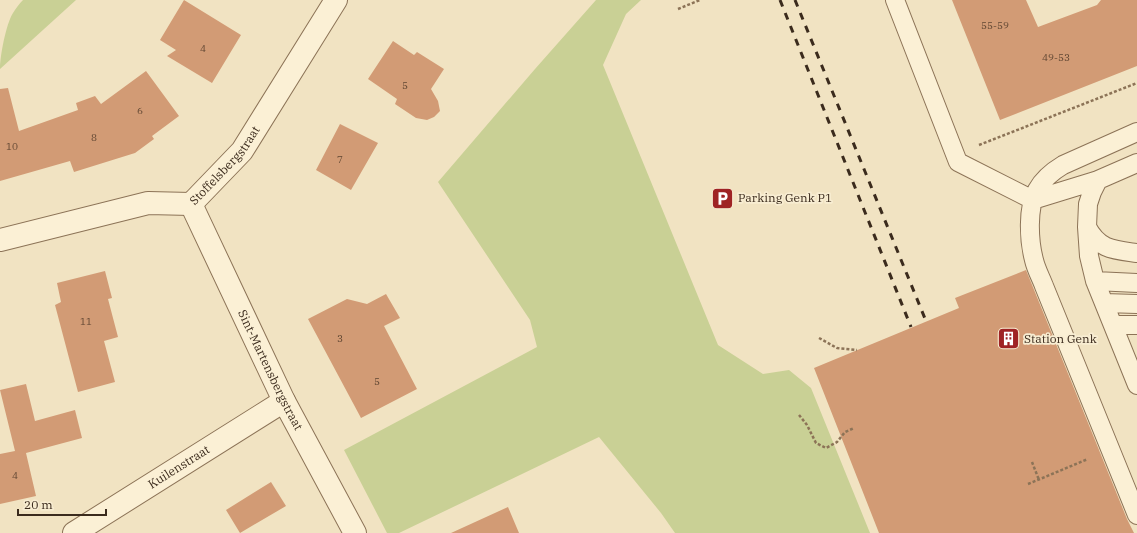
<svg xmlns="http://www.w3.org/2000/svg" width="1137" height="533" viewBox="0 0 1137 533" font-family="'IBM Plex Serif',serif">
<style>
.green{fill:#c9d095}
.building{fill:#d29b75}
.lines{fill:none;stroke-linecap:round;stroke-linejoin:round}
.lane-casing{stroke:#8c7357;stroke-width:20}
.street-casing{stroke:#8c7357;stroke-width:24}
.path{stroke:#8c7357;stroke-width:2.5;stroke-dasharray:3 2;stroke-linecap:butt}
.lane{stroke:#fbf0d5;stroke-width:18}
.street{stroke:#fbf0d5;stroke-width:22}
.rail{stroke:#3b2b1d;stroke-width:3;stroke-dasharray:7 7;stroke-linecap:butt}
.labels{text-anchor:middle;stroke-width:3.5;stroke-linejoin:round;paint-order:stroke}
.number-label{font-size:10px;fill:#614733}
.street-label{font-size:12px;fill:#3b2b1d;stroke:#f8edd2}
.poi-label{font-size:12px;fill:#3b2b1d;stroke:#f8edd2;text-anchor:start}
</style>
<rect width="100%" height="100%" fill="#f1e3c2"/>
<path class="green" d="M23 0H76L0 69C0 56 6 24 13 13 16 8 19 4 23 0Z
M596 0H641L626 14 603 65 718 345 763 374 789 370 811 388 870 533H675L661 513 599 437 399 533H387L344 450 537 347 530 320 438 182 535 69Z"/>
<path class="building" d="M184 0 241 35 212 83 167 56 176 50 160 40Z
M952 0H1026L1038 27 1097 5 1101 0H1137V66L1000 120Z
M393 41 414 55 417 52 444 69 431 89 438 101 440 111 434 117 427 120 416 118 395 104 397 99 368 79Z
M146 71 179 116 152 136 154 139 135 153 74 172 70 161 0 181V89L8 88 19 131 78 110 76 103 95 96 101 104Z
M340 124 378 143 351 190 316 170Z
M1026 270 1127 519 1134 533H879L814 368 959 308 955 298Z
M105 271 112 298 108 299 118 337 104 341 115 382 78 392 55 305 61 302 57 283Z
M386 294 400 318 384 326 417 389 361 418 308 319 347 299 367 304Z
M26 384 35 421 75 410 82 438 26 453 36 496 0 504V454L15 451 0 390Z
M271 482 286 506 240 533 226 510Z
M508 507 519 533H451Z"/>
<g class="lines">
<defs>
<path id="lane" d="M895 0 958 162 1033 200 1098 180
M1137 132 1063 165C1053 171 1043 179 1037 190 1027 208 1029 241 1034 260 1036 269 1041 278 1044 286L1137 515
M1137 163 1098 180 1092 192 1088 204 1087 227 1089 256 1095 281 1137 385
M1087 227C1099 250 1114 250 1137 253
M1095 281 1137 283
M1104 303 1137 304
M1113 325H1137"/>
<g id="street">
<path id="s1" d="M191 204 284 401 355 533"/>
<path id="s2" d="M0 240 148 203 191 204 242 151 336 0"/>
<path id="s3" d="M74 533 284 401"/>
</g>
</defs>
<use href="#lane" class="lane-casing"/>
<use href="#street" class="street-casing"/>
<path class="path" d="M678 9 700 0
M979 145 1137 83
M819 338 837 348 857 350
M799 415 807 425 816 443 826 448 837 442 845 432 854 428
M1032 462 1039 480
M1028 484 1088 459"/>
<use href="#lane" class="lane"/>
<use href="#street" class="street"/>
<path class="rail" d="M780 0 911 327
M795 0 926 321"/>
</g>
<defs>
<symbol id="parking-square" viewBox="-11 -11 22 22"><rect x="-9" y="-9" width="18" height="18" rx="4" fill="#9f2324" stroke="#f8edd2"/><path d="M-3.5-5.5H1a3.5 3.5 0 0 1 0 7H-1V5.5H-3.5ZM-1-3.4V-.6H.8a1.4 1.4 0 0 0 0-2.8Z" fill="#fff"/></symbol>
<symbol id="building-square" viewBox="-11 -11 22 22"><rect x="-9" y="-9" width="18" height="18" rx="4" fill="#9f2324" stroke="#f8edd2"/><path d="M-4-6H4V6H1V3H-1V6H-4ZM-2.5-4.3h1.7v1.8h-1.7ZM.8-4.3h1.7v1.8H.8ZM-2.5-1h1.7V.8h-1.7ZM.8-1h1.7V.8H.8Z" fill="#fff"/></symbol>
</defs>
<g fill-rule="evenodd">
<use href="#parking-square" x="710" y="186" width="25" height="25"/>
<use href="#building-square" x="996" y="326" width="25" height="25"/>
</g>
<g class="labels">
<g class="number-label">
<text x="995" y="29">55-59</text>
<text x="203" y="52">4</text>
<text x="1056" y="61">49-53</text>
<text x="405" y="89">5</text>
<text x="140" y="114">6</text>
<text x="94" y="141">8</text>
<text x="12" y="150">10</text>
<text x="340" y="163">7</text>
<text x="86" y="325">11</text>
<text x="340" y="342">3</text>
<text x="377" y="385">5</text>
<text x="15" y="479">4</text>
</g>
<g class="street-label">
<text dy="4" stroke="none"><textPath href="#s2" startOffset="247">Stoffelsbergstraat</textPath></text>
<text dy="4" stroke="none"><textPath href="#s1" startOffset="184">Sint-Martensbergstraat</textPath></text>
<text dy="4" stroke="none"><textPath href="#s3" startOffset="124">Kuilenstraat</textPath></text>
</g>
<g class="poi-label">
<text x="738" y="202">Parking Genk P1</text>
<text x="1024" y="343">Station Genk</text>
</g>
</g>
<path d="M18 509v6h88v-6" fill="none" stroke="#3b2b1d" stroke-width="2"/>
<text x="24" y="509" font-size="12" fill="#3b2b1d" stroke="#f8edd2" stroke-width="3" paint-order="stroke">20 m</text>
</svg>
